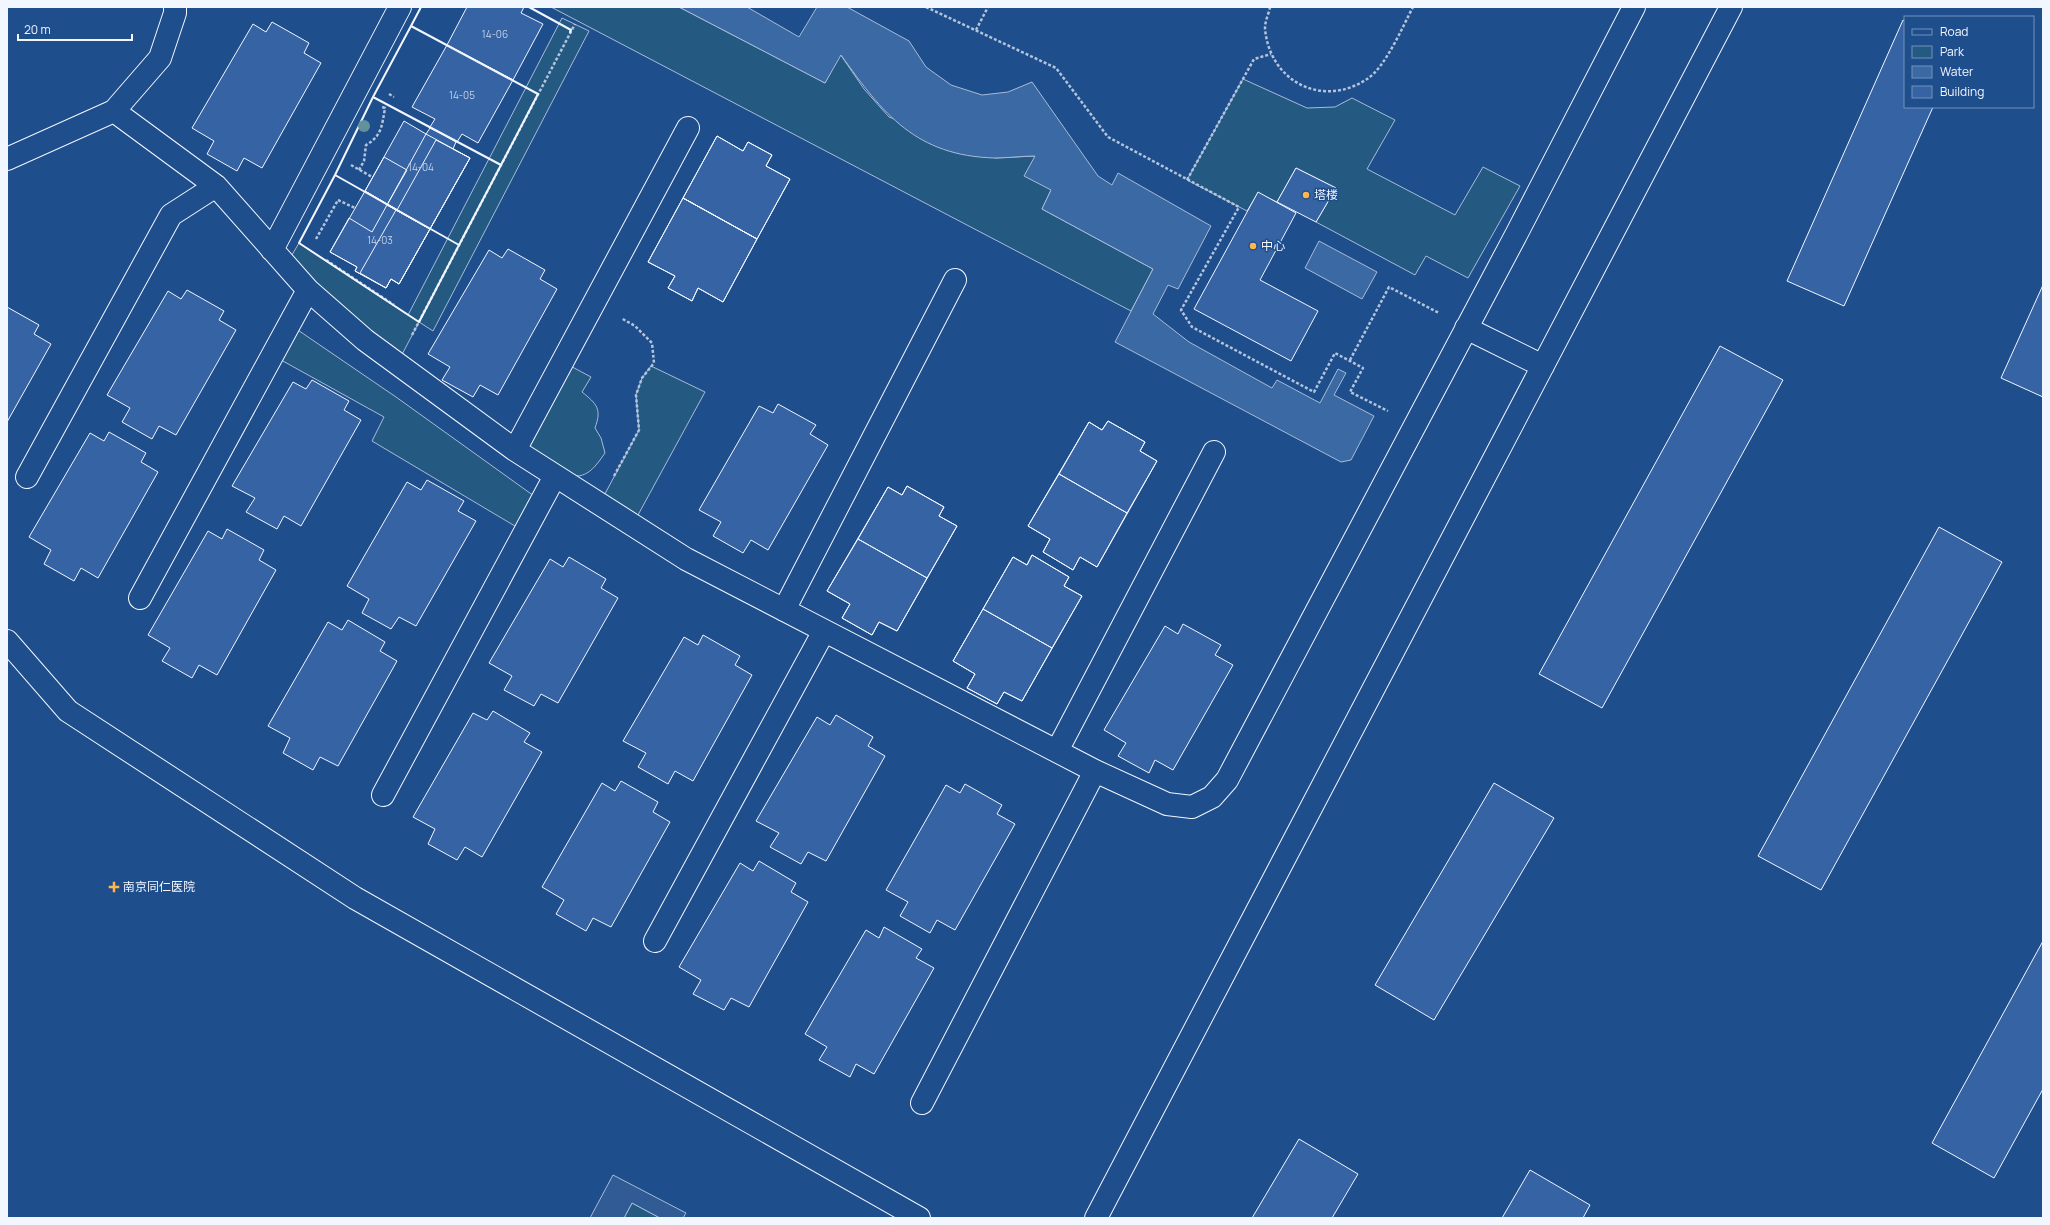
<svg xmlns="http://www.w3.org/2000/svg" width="2050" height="1225" viewBox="0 0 2050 1225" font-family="Manrope,'Noto Sans SC',sans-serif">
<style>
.green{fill:#245a82;stroke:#a8bbd7}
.parking{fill:#305b95;stroke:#a8bbd7}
.water{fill:#3b69a3;stroke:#a8bbd7}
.building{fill:#3563a3;stroke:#f2f6ff}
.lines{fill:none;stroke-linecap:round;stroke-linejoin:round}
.minor-casing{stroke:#f2f6ff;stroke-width:24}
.path{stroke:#b3c4dc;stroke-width:2.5;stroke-dasharray:3 2;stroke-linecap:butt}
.minor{stroke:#1f4e8c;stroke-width:22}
.wall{stroke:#f2f6ff;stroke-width:2}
.tree{fill:#61919a}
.poi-dot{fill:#ffb74d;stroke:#1f4e8c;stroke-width:1.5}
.labels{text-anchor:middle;stroke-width:3;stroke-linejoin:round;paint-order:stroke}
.number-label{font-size:10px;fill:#c3d1e8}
.poi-label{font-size:12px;fill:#f2f6ff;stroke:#1f4e8c;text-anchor:start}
</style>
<rect width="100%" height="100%" fill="#1f4e8c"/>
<path class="green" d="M551 7H679L825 83 840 54 864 89 889 117 995 158 1035 156 1051 190 1042 209 1153 269 1131 311Z
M562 18 589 31 433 331 419 322 397 364 286 265 299 243 408 315Z
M1243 79 1307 108 1335 107 1352 98 1395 120 1367 169 1455 215 1483 167 1520 186 1468 278 1426 256 1415 275 1316 222 1336 188 1296 168 1277 202 1258 193 1247 211 1187 180Z
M289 324 396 397 541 501 525 532 372 441 384 417 272 355Z
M563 362 591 377 582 392C597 404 602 409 595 428L601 438 605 453C598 463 589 477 575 476 566 475 526 455 515 450Z
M651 366 705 392 632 526 599 505 639 430 636 395 642 378Z
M632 1203 660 1218H624Z"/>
<path class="parking" d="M613 1175 686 1213 683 1218H660L632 1203 624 1218H590Z"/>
<path class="water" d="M679 7H747L799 37 817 7H847L909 41 926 67 951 85 982 95 1008 92 1032 82 1098 176 1112 185 1118 173 1211 226 1178 289 1168 285 1153 314 1189 342 1272 388 1277 380 1320 403 1338 369 1346 373 1334 395 1374 416 1351 460 1341 462 1115 342 1153 269 1042 209 1051 190 1024 176 1035 156C1022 156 1008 158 995 158 916 156 883 114 841 55L825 83Z
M1319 241 1377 272 1362 299 1305 268Z"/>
<path class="building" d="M467 7H524L521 13 543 24 513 80 447 45Z
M1903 20 1905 21V107H1933L1844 306 1787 281Z
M272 22 309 43 304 53 321 63 262 168 244 158 237 171 207 154 214 141 192 128 253 24 266 32Z
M447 45 513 80 478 143 462 134 457 142 430 127 435 119 412 107Z
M404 121 426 134 430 128 440 133 456 142 453 149 470 158 430 229 365 191Z
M426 134 470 158 430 229 387 205Z
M717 136 743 151 748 142 772 155 766 166 790 179 757 239 683 198Z
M717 136 743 151 748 142 772 155 766 166 790 179 757 239 683 198Z
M436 140 470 158 430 229 397 210Z
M384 157 407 170 387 205 365 191Z
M1296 168 1336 188 1316 222 1277 202Z
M365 191 430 229 399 284 391 279 386 288 355 271 357 267 330 252Z
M1258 192 1296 213 1260 280 1318 311 1291 361 1194 309Z
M683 198 757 239 723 302 698 288 692 301 668 288 675 276 648 262Z
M683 198 757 239 723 302 698 288 692 301 668 288 675 276 648 262Z
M387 205 430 229 399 284 391 279 386 288 355 271 357 267 330 252 349 218 372 232Z
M396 210 430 229 399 284 391 279 386 288 360 273Z
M508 249 545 270 540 279 557 289 498 395 480 385 473 397 442 380 450 367 428 354 489 250 502 258Z
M2043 285V397L2001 378Z
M187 290 224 311 219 320 236 330 176 435 159 426 152 439 122 422 130 408 107 395 168 291 181 299Z
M7 307 39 325 34 334 51 344 7 422Z
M1720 346 1783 380 1602 708 1539 674Z
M312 380 349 401 344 410 361 420 301 526 284 516 277 529 246 512 255 498 232 486 293 382 306 389Z
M778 404 816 425 810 434 828 445 768 550 751 540 743 553 713 536 721 522 699 510 759 406 773 413Z
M1108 421 1145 442 1140 451 1157 461 1127 513 1059 474 1089 422 1102 430Z
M1108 421 1145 442 1140 451 1157 461 1097 567 1080 557 1073 570 1043 552 1050 539 1028 526 1089 422 1102 430Z
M109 432 146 453 141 462 158 472 98 578 81 568 74 581 44 564 51 550 29 537 90 433 104 441Z
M1059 474 1127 513 1097 567 1080 557 1073 570 1043 552 1050 539 1028 526Z
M427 480 464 501 458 511 476 521 416 626 399 617 391 629 362 613 369 599 347 586 407 482 421 490Z
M907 486 944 507 939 516 957 526 927 578 858 539 888 487 902 495Z
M907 486 944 507 939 516 957 526 897 631 879 622 872 635 842 618 850 604 827 591 888 487 902 495Z
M1939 527 2002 562 1821 890 1758 856Z
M227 529 264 550 259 560 276 570 217 675 199 665 192 678 162 661 170 648 148 635 208 531 222 539Z
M858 539 927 578 897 631 879 622 872 635 842 618 850 604 827 591Z
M1032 555 1069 577 1064 586 1082 596 1052 648 983 609 1013 557 1027 565Z
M1032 555 1069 577 1064 586 1082 596 1022 701 1004 692 997 704 967 688 975 674 953 661 1013 557 1027 565Z
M569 557 606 579 601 588 618 598 558 703 541 694 534 706 504 690 512 676 489 663 550 559 563 567Z
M983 609 1052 648 1022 701 1004 692 997 704 967 688 975 674 953 661Z
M348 620 385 642 380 651 397 661 338 766 320 757 313 770 283 753 290 738 268 726 328 622 342 630Z
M1183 624 1221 645 1215 655 1233 665 1173 770 1155 760 1149 773 1118 756 1126 743 1104 730 1165 626 1178 634Z
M703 635 740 656 735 665 752 675 693 781 675 771 668 784 638 767 646 753 623 741 684 637 698 645Z
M493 711 530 733 524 742 542 752 482 857 465 847 457 860 428 844 435 829 413 817 473 713 487 720Z
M836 715 873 737 868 746 885 756 826 861 808 852 801 864 770 847 779 833 756 821 817 717 830 725Z
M621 781 658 802 653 812 670 822 611 927 593 918 586 931 556 914 564 900 542 887 602 783 615 791Z
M1494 783 1554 818 1434 1020 1375 985Z
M965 784 1002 805 997 814 1015 824 955 930 937 920 930 933 900 916 908 902 886 890 946 785 960 793Z
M759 861 796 883 791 892 808 902 749 1007 731 998 724 1010 693 994 701 980 679 967 740 863 753 871Z
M884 927 922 949 916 958 934 968 874 1074 856 1064 850 1077 819 1060 827 1047 805 1034 866 930 879 938Z
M2043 941V1089L1994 1178 1932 1143Z
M1299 1139 1358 1174 1332 1218H1252Z
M1530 1170 1590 1205 1583 1218H1502Z"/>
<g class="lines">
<defs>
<path id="minor" d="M114 111 216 186 308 290 365 340 515 450 686 559 1095 771 1167 804 1192 807 1212 797 1227 780 1517 233 1634 7
M7 159 114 111 160 58 175 13V7
M272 250 400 7
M1466 328 1543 366
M515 450 688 128
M27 477 171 215 216 186
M140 598 308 290
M784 610 955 280
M7 641 68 711 355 898 919 1218
M1057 751 1214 452
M383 795 555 476
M655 941 824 631
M922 1103 1095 771
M1096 1218 1731 7"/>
</defs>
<use href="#minor" class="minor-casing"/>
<path class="path" d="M926 7 1056 68 1108 137 1239 207 1181 310 1192 327 1314 392 1335 353 1363 368 1350 392 1388 411
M1270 7C1269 13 1265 21 1265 28 1269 81 1322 109 1367 79 1385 68 1403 26 1413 7
M976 30 988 7
M389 94 394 97
M351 165 372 177
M359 170 364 161 366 145C382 136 382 125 385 108L382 107
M1187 180 1254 59 1271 54
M338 200 355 208
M316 239 338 200
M326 260 394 305
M412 335 575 24
M1350 360 1389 287 1439 313
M614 476 639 430 636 395 642 378 654 363 652 343 635 326 621 318"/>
<use href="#minor" class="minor"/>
<path class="wall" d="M529 7 571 30 570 32
M411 26 538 94 501 165 373 97Z
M413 27 411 26 421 7
M373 97 501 165 459 245 335 175Z
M335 175 459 245 419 322 299 243Z"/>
</g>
<circle class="tree" cx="364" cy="126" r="6"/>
<g class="poi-dot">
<circle cx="1306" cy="195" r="4"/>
<circle cx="1253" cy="246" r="4"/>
<path d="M112 881h4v4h4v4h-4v4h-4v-4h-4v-4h4z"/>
</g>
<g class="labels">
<g class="number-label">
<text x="495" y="38">14-06</text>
<text x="462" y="99">14-05</text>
<text x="421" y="171">14-04</text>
<text x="380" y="244">14-03</text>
</g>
<g class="poi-label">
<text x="1314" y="199">塔楼</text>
<text x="1261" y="250">中心</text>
<text x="123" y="891">南京同仁医院</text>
</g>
</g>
<rect width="2050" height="1225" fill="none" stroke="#f2f6ff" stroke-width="16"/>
<rect x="1904" y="16" width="130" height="92" fill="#1f4e8c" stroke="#7391ba"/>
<rect x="1912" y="29" width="20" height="6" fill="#1f4e8c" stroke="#7391ba"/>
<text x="1940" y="36" font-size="12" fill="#f2f6ff">Road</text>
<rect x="1912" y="46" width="20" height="12" fill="#245a82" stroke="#7391ba"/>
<text x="1940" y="56" font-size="12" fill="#f2f6ff">Park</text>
<rect x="1912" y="66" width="20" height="12" fill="#3b69a3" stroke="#7391ba"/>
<text x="1940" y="76" font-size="12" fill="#f2f6ff">Water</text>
<rect x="1912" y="86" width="20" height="12" fill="#3563a3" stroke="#7391ba"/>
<text x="1940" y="96" font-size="12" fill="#f2f6ff">Building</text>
<path d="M18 34v6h114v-6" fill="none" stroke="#f2f6ff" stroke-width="2"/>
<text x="24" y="34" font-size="12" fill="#f2f6ff" stroke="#1f4e8c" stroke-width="3" paint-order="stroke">20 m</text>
</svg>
